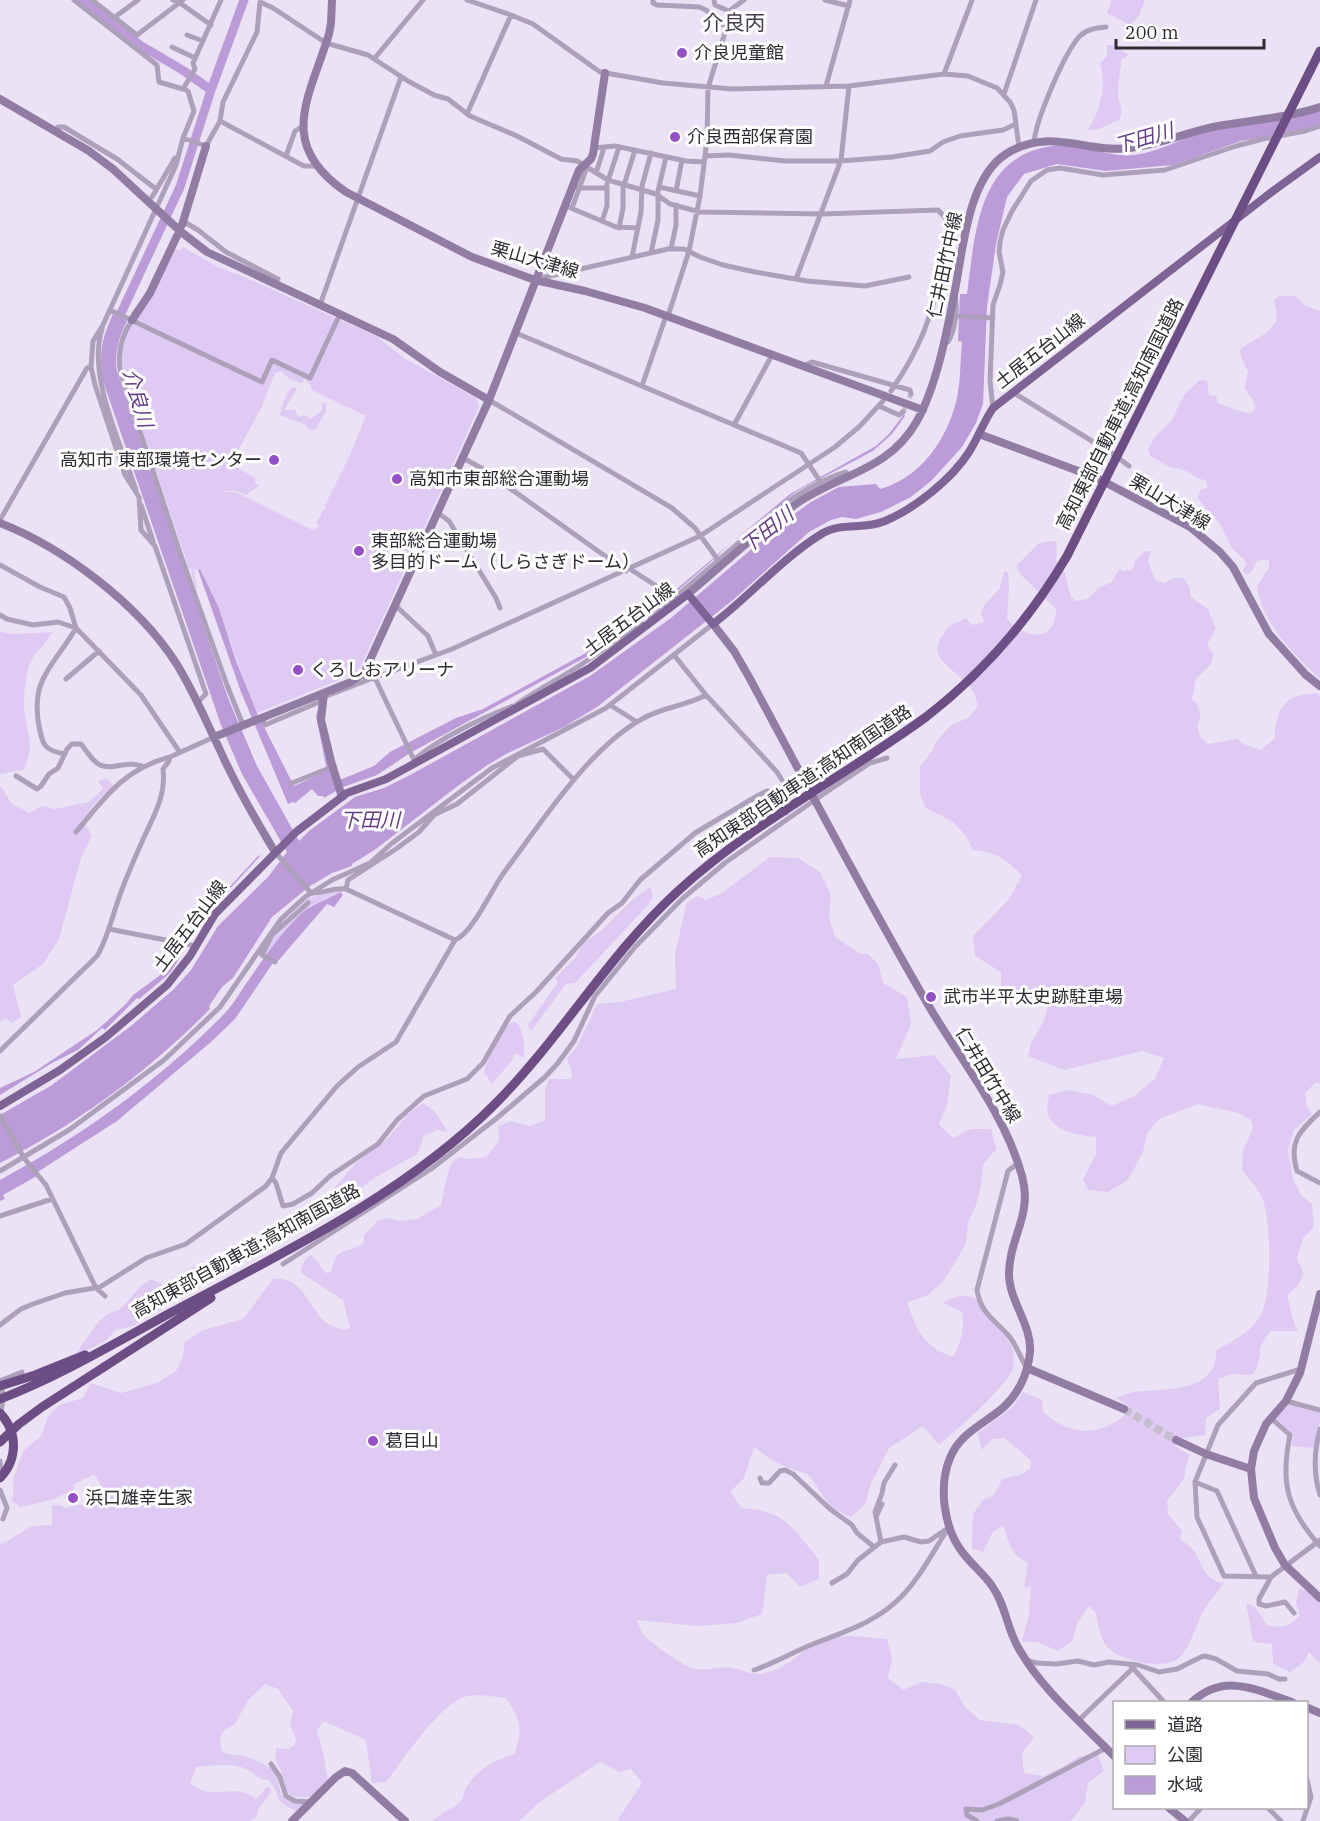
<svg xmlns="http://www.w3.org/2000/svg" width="1320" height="1821" viewBox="0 0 1320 1821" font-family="'IBM Plex Serif','Noto Sans JP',serif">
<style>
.green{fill:#decaf2;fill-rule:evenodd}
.water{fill:#bb9bd8}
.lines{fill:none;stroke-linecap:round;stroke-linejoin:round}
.stream{stroke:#bb9bd8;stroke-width:1.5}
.river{stroke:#bb9bd8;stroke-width:9}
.street-tunnel{stroke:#c6bdcf;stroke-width:5;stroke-dasharray:5 2.5;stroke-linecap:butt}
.secondary-tunnel{stroke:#c6bdcf;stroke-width:8;stroke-dasharray:8 4;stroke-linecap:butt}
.street{stroke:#ada0bb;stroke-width:5}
.secondary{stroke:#917da4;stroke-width:8}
.primary{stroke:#7d6494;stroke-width:8}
.highway{stroke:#6c4e85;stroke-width:9}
.poi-dot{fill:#9451c6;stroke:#fff;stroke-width:2}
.labels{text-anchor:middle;stroke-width:6;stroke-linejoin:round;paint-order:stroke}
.poi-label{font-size:18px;fill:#2e2a31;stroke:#fff;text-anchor:start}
.street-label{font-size:18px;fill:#2e2a31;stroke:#fff}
.water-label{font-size:20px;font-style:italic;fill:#653c85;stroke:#fff}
.quarter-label{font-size:21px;fill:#463e4e;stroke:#fff}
</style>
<rect width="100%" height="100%" fill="#ece2f6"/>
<path class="green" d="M1112 0H1145L1139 16 1130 25 1107 13Z
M1107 45H1112L1129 55 1122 59C1120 70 1118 83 1118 94 1118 106 1124 104 1120 119L1099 129 1088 130C1100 109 1107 89 1100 64L1107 56Z
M183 247 220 268 240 275 376 336 404 358 476 398 479 407 359 670 356 673 257 713 242 676 219 607 200 569 194 570 197 588H195L191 569H189L123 374 121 352 123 343 131 325 175 249 181 250ZM280 371 291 380 301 383 304 381V378L309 383 312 390 366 416 349 457 325 505 326 508 321 513V516L316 522 320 527 315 528V531L237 493 219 491H236L246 495 259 486 255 482V478L231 464 261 408 275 373Z
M1280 296H1295L1306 306 1320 311V679C1295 656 1261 622 1257 586L1269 568V561L1264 559 1257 561 1250 574H1245L1243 570 1247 563C1243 557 1237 554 1233 549 1226 539 1224 528 1216 519 1209 511 1202 506 1197 496L1201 490 1208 487 1206 480 1199 479 1184 470 1170 467 1150 456 1148 449 1155 437 1171 421 1184 395 1200 380 1207 381 1209 395 1216 396 1218 403C1229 406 1241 414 1252 413L1256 406 1245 388 1248 372 1239 351C1248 340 1278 333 1277 314 1276 309 1274 305 1274 299Z
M293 387 297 389 284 410H296V414L300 417 305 415 311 419 320 412 323 406 321 402 326 404V411L316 429 309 430 306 425 280 415C282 406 285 393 293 387Z
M1049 541 1057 542 1056 560 1065 573 1071 597 1076 601 1088 599 1098 588 1112 582 1120 568 1122 571 1132 570 1136 560 1145 551H1151L1148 561 1155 580 1165 583 1173 578H1183L1189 586 1191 597 1208 609 1216 628 1207 645 1213 654 1211 664 1196 679 1192 699C1201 708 1202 714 1197 726L1200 736 1207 744 1237 739 1246 745 1261 750 1275 738C1274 729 1276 723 1279 714 1286 695 1300 695 1318 693L1320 698V1083H1315L1305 1093 1307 1107 1312 1114 1294 1130 1288 1150 1293 1179 1301 1195 1312 1204 1314 1227 1303 1238 1297 1259 1304 1273 1297 1287 1287 1295C1291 1308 1291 1320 1298 1331H1270L1261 1346 1258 1365 1253 1375 1232 1374 1218 1379 1220 1409 1206 1418 1205 1435 1176 1439 1175 1446 1190 1455 1185 1468V1477L1167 1501 1168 1514 1182 1531 1180 1539C1185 1543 1192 1547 1195 1552 1203 1566 1205 1581 1224 1583 1217 1593 1207 1603 1202 1614 1195 1627 1191 1645 1181 1656 1167 1672 1121 1661 1108 1648 1100 1639 1098 1624 1096 1613L1089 1606 1077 1623 1073 1640 1058 1651 1037 1642H1022L1029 1613 1031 1586 1024 1587 1028 1563C1009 1554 1010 1543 1003 1525L992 1533 983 1552 972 1549 973 1514 983 1500 994 1495 1002 1479 1020 1475 1030 1469 1031 1460 1004 1438 992 1439 982 1450 978 1433 1013 1407 1023 1392 1042 1400 1043 1412C1063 1430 1089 1438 1113 1423 1121 1419 1127 1415 1130 1406L1116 1398C1122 1396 1128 1393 1134 1392 1157 1388 1203 1394 1214 1365 1216 1361 1216 1356 1216 1351 1231 1341 1249 1334 1259 1318 1273 1297 1271 1223 1263 1200 1259 1189 1249 1179 1242 1170L1243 1151 1253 1128 1251 1120 1238 1113 1198 1104 1159 1119 1147 1134 1143 1152 1128 1180 1108 1192 1088 1190 1083 1179 1096 1154V1137C1080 1135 1050 1132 1047 1110 1047 1105 1049 1100 1049 1095L1069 1090 1093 1095 1112 1106 1134 1096 1155 1079 1164 1058 1142 1051 1064 1070 1028 1056 1031 1043 1044 1020 1049 1001 1034 999 1009 1001 1001 988V972L975 956 973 936 1009 899 1022 876C1006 858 997 853 973 850L966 836 953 822 926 808 920 794V767L932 751 938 739 951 725 968 718 978 706 974 692 966 683 941 660 937 650 940 639 949 626 966 618 972 625 984 622 981 613 985 604 1000 588 1004 571 1008 572 1009 585 1007 619C1016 630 1038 642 1050 629 1055 624 1055 616 1057 610L1021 575 1016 566 1038 544Z
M0 632 15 634 52 632C47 645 33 652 29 666 26 678 23 696 24 708 26 734 37 744 23 770L0 774Z
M107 778 114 787C100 796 90 807 83 822L92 835 81 858 59 939 43 964 13 985 21 1017 12 1023 6 1018 0 1022V785L11 803 29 813 42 806 55 809 89 802 103 789 98 781Z
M770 857 798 858 820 872 831 895 829 920 836 938 859 953 868 954 878 964 883 983 907 997 911 1024 896 1059 934 1055 951 1076 947 1105 939 1124 953 1138 971 1129H991L996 1149 983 1165 981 1186 976 1205 968 1223 966 1243 956 1261 942 1283 926 1296 907 1302C916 1329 923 1347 953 1357 961 1342 965 1329 962 1312L943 1303C953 1296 967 1293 978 1300 983 1303 1011 1343 1013 1350 1014 1353 1014 1364 1013 1368 1007 1387 955 1431 939 1445L923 1426 889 1448 871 1483 866 1503 851 1517 832 1508 808 1474 788 1468 770 1459 754 1447 744 1478 730 1492 742 1508 761 1510 779 1517 795 1530 819 1560V1579L800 1587 787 1573 767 1575 762 1614 737 1623 698 1626 636 1620C639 1625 641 1632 645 1636 652 1644 685 1667 695 1669 707 1671 720 1666 732 1668 750 1671 751 1678 772 1671 793 1664 805 1646 827 1639 845 1633 868 1638 887 1639L892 1659 888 1678 903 1690 922 1682 941 1684 955 1690 965 1707 980 1720 1019 1725 1034 1737 1022 1753 1024 1773 1043 1776 1061 1768 1078 1757 1097 1753 1104 1771 1088 1783 1085 1802 1073 1819 1070 1821H617L642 1783 631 1769 620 1772 600 1762 541 1801 519 1821H432C438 1816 457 1805 460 1802 464 1797 464 1790 468 1785 478 1769 497 1759 515 1754 522 1727 522 1721 506 1698 494 1697 475 1693 464 1697 437 1707 404 1759 386 1782L372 1783 366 1740 324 1721 317 1730 323 1752 328 1782C314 1796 310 1801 290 1795 285 1788 286 1784 283 1776 279 1762 274 1766 276 1748L288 1749 294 1746 296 1740 290 1724 293 1711 278 1689 265 1684 248 1700 235 1724 222 1732 220 1740 221 1750C229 1756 234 1754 243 1756 251 1758 262 1763 269 1767 289 1780 266 1800 303 1804L297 1811C270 1801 283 1793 268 1780 258 1780 254 1773 246 1769 232 1762 211 1766 196 1767L190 1784C196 1786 202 1791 208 1792 225 1794 241 1786 255 1799L262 1794 265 1788 269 1787 271 1792C266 1801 258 1806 257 1816L250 1821H0V1543L2 1544 32 1526 52 1525V1505H60L65 1508 100 1500V1483L94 1474 73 1485 75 1489 54 1499 21 1507 11 1500 13 1496 14 1477 23 1451 41 1436 48 1417 59 1405 83 1398 91 1383 121 1393 157 1383 176 1371 183 1357 185 1342 203 1330 243 1319 273 1279C302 1276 306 1302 323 1320 329 1326 337 1328 345 1330L350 1328 343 1300 301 1273C301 1266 305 1259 310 1255L319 1263 325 1273 331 1272C337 1242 347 1257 364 1242V1235L378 1221 386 1218 400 1221 417 1219 441 1205 450 1165 459 1157 467 1159 486 1157 499 1141 498 1126 511 1121 530 1126 545 1120V1089L549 1079H571L572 1073 567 1058 577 1047 597 1004 620 1002 676 989 675 956 686 904 697 896 706 900 722 893Z
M650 887 653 897 648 905 575 983 566 984 531 1031 528 1025 558 982 555 978 575 958 584 943 601 931 631 901Z
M336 890 342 891 343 895 340 892 312 905 305 911 265 955 273 933 280 923 306 899Z
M512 1022H516C523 1029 526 1048 523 1057L515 1053 512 1060 492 1084 484 1072C486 1062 504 1025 512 1022Z
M423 1103 435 1112 446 1129 445 1132 437 1130 424 1136 417 1154 372 1179 350 1198 334 1206 322 1208 310 1218 278 1231 284 1221H292L301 1211 330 1193 356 1163 389 1137 408 1114Z
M232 1255 234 1259 224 1272 133 1326 116 1330 105 1341 76 1356 77 1352 99 1321 106 1315 120 1309 143 1284 153 1279 164 1286 169 1284 172 1287 187 1276 185 1271C192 1266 200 1267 208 1263 217 1259 223 1257 232 1255Z
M1289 1404 1320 1412V1422L1313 1448 1292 1446 1293 1434 1276 1419Z
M1299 1588 1313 1594 1320 1603V1668L1319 1662 1309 1652 1304 1662 1290 1672 1273 1664 1272 1644 1253 1642 1246 1603 1255 1607 1267 1625C1282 1629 1290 1627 1300 1615L1296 1603Z"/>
<path class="water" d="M1320 109V124L1302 130 1241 141 1173 165 1106 171 1057 164 1024 174 1007 197 996 244 987 307 983 404 976 423 962 447 931 481 911 497 881 512 856 519 842 517 831 520 809 532 733 600 597 707 564 727 506 754 486 766 459 785 376 849 352 864V866L332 873 310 886 272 917 233 978 222 987 209 1006 210 1009C149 1071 77 1124 0 1163V1115L52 1085 131 1026 174 989 191 970 218 926 268 877 287 852 242 774 221 725 102 378C99 351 102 338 113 314L127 321C119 337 114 353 117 371L228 698 257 766 299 841 309 831 355 797 384 788 410 775 590 676 671 618 782 523 811 502 839 487 876 484 880 489C920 478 946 441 956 402 961 383 960 361 962 342L958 341 960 294H967C976 226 979 147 1066 145 1090 145 1110 158 1134 155 1158 152 1180 139 1203 133 1242 123 1281 117 1320 109Z
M904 414 905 416 892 434 873 451 797 491 720 552 721 553 674 594 644 613 586 657 410 753 377 775 343 787 324 798 323 796H318L312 789 295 803 293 802 288 804 241 692 198 570 200 569 219 608 236 661 257 713 294 786 327 771 316 716 319 704 339 779H342L374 766 390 752 456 718 483 709 584 654 644 610 672 593 790 494 876 446 889 434Z
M340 892 343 895 334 907 327 904 278 961 275 960 235 1019 211 1042 117 1121 36 1173 37 1176 3 1195 5 1199 0 1201V1180C83 1135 160 1080 226 1012 235 1002 242 989 250 978 266 955 283 930 304 911 315 903 329 899 340 892Z
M177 958 179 959 169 974 139 999 137 998 105 1030 102 1028 78 1050 52 1063 0 1095V1088L34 1072 97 1030 126 1004 133 995 159 976Z"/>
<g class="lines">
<path class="stream" d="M188 943 203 917 259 856
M178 958 185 947"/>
<path class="river" d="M83 0 140 45 184 71 211 90
M116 324 180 187 211 90 244 0"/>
<path class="street-tunnel" d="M903 412 911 394"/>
<path class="secondary-tunnel" d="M1124 1409 1176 1440"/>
<path class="street" d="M74 0 157 65 159 82 183 89
M92 0 137 35 183 0
M173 0 180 3 211 25
M467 0 511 15 533 24 600 72 663 83 732 89 849 86 944 74 968 76 997 88 1010 102 1014 110 1019 147
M653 0V3L657 5 699 7 706 10 726 27
M714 0 715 5 729 11
M825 0 849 6
M115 17 138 0
M187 35 203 41
M172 47 195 58
M374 59 423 0
M944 74 972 0
M826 86 850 0
M1004 94 1036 0
M467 114 511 15
M220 121 304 166H316
M55 131 58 127H64L117 159 156 189
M183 138 206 146 220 121 223 102 257 32 260 2 273 8 326 43 368 55 408 81 434 95 448 99 470 116 517 136 561 159 577 161 608 180 656 194 670 204 700 212 822 214 938 210 949 222C948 237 945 252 942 267 932 317 920 349 891 391
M1034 143C1035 122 1065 51 1080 36 1087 29 1096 28 1106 27
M594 148 615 146 686 161 704 162
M286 156 295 131 303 126
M705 156 729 155 785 161H840L892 157 930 151 943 142 960 136 1003 130 1016 124
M596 173 604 148
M659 187 700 196
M578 188H606
M676 191 682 160
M152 197 175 158 177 159
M566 206 616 227 638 228
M572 208 587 167
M183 221 198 230 226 252 274 277 278 279 274 284
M602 221 607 206V184L619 147
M619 228 623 208V188L635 150
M671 249 676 225V205
M651 253 658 220V191L666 157
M632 257 641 212 642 186 651 153
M537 279 668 249H684L700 257 723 265 755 272 807 281 865 286 909 277
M796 279 841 160 849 86
M320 305 401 77
M110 310 262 382 272 360 310 378 340 314
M668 316 689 251 700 196 707 140 708 88 731 13 729 11 744 0
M954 316 993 318
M132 320C121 336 117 355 121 374L180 553 227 685 243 725
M102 329C87 375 121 445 136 490
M516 333 801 453 820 481
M943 344 948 342C955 331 958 308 955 295
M803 366 812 362 910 390 911 394
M91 367 95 385 125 475 139 497 141 530 155 546 206 694 198 702
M642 386 666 316
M1014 393 1113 454 1129 466
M489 400 672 508 695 528 718 560
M879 406 899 415 903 412
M993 408 990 381 993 305 1000 285 1003 272 999 252 1000 242 1003 230 1012 211 1031 181 1047 170 1060 168 1103 175 1165 170 1236 146 1263 139 1305 131 1320 126
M734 425 772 355
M463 458 483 469 626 571
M141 505 153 541
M438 513 449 521 496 598 500 608
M0 520 87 368 91 367 93 341 103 325 176 165 183 138 194 111 188 91 183 89 195 69 193 63 221 0
M0 565 40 587 64 597 70 608 76 628C54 666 30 678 39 726 43 746 44 750 65 754
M630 569 669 594 672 599
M395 605 428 636 436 655
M0 615 7 619 33 625 58 622 76 628 141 695 179 751
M650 619 784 504C804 490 823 479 846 472L849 476
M674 655 706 695 777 772 785 785 782 803 786 813
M362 675 367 679H371L452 649 700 536 835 447 859 427 883 401
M375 678 415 762
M66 679 99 651
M324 697 368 680
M517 704C539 689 563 677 585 662 605 649 622 634 643 624
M610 705 637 722
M264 722 265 725 324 700
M414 760C439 738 482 718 513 706
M16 776 37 789 41 786 49 774 58 768 67 749 72 744H81C86 750 92 761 100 765 113 771 125 760 142 766
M292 783 332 767
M76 832C105 797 124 769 170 757
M275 852 311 893C323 894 333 887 346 889L455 940
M346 889 348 880 396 849 419 832 434 815 457 804 518 756 543 749 574 780
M109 929 196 946
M273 934 308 903
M271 937 262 955 275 962
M0 1051 97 956C108 938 112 916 120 895 127 875 136 855 145 835 155 814 166 794 163 769L169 761 170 757 214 737
M1320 1112C1300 1131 1288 1141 1297 1171L1320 1183
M0 1116 24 1158 46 1185 96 1288 105 1296
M1018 1163 1008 1171 977 1290C981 1314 994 1319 1008 1335 1017 1345 1020 1358 1027 1368
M0 1171 69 1130 164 1060 220 1007 281 919 305 897 332 880 370 863 391 844 492 768 606 708 713 624
M272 1178 276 1183 283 1206 293 1204 312 1193 330 1176 378 1144 397 1120 424 1096 467 1079 483 1063 510 1016 536 992 608 913 622 903 640 880 695 833 757 796 767 791 782 794
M0 1216 52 1199
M283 1264 431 1169 497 1118 545 1077 558 1063 574 1041 595 996 635 947 682 899 726 862 822 795 870 763 887 758
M0 1325 21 1309 33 1304 65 1293 100 1287 146 1258 186 1244 266 1186 272 1178 281 1153 337 1086 358 1067 396 1042 455 940C473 933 492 888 505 871 541 823 589 748 642 719 662 707 686 706 706 695
M1301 1369 1256 1383 1218 1425 1195 1482 1197 1517 1224 1576 1271 1577 1320 1540
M0 1381 22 1372
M1286 1401 1320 1410
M1 1414 3 1397 1 1381
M1272 1419 1290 1435C1280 1483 1287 1509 1320 1546
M1320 1429C1314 1451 1313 1473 1320 1495
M0 1461 1 1474
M760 1478 762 1483H769L780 1471 785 1470 793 1474 830 1509 852 1525 857 1533 874 1547
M1195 1482 1217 1491 1256 1576
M0 1490 7 1508 3 1519
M876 1517 882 1504
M881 1542 875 1512 882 1493 884 1483 895 1465
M1271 1577 1259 1599V1604L1266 1606 1285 1602 1294 1613
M832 1583 847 1574 858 1560 881 1542 904 1537 921 1542 929 1541 948 1528
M1027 1660 1036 1663 1056 1664 1078 1661 1094 1665 1109 1662 1138 1665 1159 1672 1177 1669 1201 1657 1205 1656 1216 1659 1237 1671 1268 1674 1279 1679H1285
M1131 1666 1164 1702
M754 1670C775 1663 793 1652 813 1644 846 1631 877 1622 902 1596 921 1576 934 1550 949 1527
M1079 1720 1132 1669
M271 1764 280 1777 286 1796 295 1801 311 1802
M1268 1808 1281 1821
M977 1821 967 1815 966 1809 982 1810 999 1804 1106 1748
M997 1821 1009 1819 1017 1821
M1189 1821 1201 1808
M1303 1821 1311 1797 1306 1775"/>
<path class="secondary" d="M332 0 331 23 329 34C309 99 276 144 346 192L472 257 535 280 585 291 645 308 923 410
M0 99 89 151 113 169 180 231 207 252 393 339 440 372 489 400
M182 225 206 146
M132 320 150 293 177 236
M979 434 1097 478 1190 527 1220 552 1233 567 1269 634 1306 675 1320 686
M0 523C64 548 138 604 176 663 193 690 205 719 219 748 235 784 255 819 275 852
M688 594C724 564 758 531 796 504 839 474 889 471 917 421 937 385 947 331 955 290 963 250 968 178 1006 154 1050 126 1086 154 1130 148 1160 144 1188 132 1218 126 1252 120 1286 118 1320 107
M713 624 734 651 749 677C806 783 862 891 923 996 956 1055 1004 1110 1022 1176 1033 1215 1009 1238 1009 1274 1009 1301 1032 1325 1030 1352 1028 1375 1017 1397 999 1411 981 1425 959 1435 950 1458 938 1487 944 1529 963 1553 972 1565 984 1574 992 1586 1006 1605 1007 1630 1019 1649 1042 1690 1082 1723 1114 1756
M324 693 321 720 331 761 342 797
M214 737 351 682 364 673 489 400 579 170 591 159 593 154 605 73
M1320 1294 1300 1373 1286 1401 1266 1424 1254 1451 1251 1469 1254 1498 1275 1548 1285 1565 1320 1598
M1027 1368 1124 1409
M1176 1440 1206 1454 1251 1469
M1192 1702C1225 1672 1256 1690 1292 1702
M1306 1707 1320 1713
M1169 1808 1185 1821
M292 1821 336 1777 345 1771 352 1773 405 1821"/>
<path class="primary" d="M0 1106 60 1070 106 1037 167 985 190 956 215 914 296 832 347 793 386 779 590 668 688 594 713 624C750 596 782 558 823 533 842 522 864 530 885 521 914 509 952 479 969 452 978 438 984 421 993 408L1273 191 1320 157"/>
<path class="highway" d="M0 1386 35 1375 85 1355
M0 1399C60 1376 115 1343 172 1312 281 1254 407 1193 495 1104 561 1038 608 955 678 891 752 823 845 776 926 717 984 672 1030 619 1067 556L1320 51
M0 1413C18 1432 18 1459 0 1478
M0 1442 19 1424 42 1407 211 1298"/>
</g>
<g class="poi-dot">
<circle cx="682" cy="53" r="6"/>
<circle cx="675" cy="137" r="6"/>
<circle cx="274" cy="460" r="6"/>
<circle cx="397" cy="479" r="6"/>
<circle cx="359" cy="551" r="6"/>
<circle cx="298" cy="670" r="6"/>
<circle cx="931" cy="997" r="6"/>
<circle cx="373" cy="1441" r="6"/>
<circle cx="73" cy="1498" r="6"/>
</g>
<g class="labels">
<g class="poi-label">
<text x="694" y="59">介良児童館</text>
<text x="687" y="143">介良西部保育園</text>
<text x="262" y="466" text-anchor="end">高知市 東部環境センター</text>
<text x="409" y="485">高知市東部総合運動場</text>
<text x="371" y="547">東部総合運動場<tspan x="371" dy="21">多目的ドーム（しらさぎドーム）</tspan></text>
<text x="310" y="676">くろしおアリーナ</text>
<text x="943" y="1003">武市半平太史跡駐車場</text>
<text x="385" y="1447">葛目山</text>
<text x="85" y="1504">浜口雄幸生家</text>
</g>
<g class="street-label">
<text transform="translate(535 260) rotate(16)" y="6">栗山大津線</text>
<text transform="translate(945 265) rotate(-78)" y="6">仁井田竹中線</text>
<text transform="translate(1040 351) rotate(-38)" y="6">土居五台山線</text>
<text transform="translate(1120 414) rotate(-63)" y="6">高知東部自動車道;高知南国道路</text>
<text transform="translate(1170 502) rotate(31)" y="6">栗山大津線</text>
<text transform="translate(629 619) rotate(-37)" y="6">土居五台山線</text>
<text transform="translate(803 781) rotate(-34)" y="6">高知東部自動車道;高知南国道路</text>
<text transform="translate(190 926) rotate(-53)" y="6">土居五台山線</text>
<text transform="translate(988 1075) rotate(59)" y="6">仁井田竹中線</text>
<text transform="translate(246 1251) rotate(-29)" y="6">高知東部自動車道;高知南国道路</text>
</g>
<g class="water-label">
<text transform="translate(1144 138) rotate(-16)" y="7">下田川</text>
<text transform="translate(138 398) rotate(74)" y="7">介良川</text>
<text transform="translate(767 530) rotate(-38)" y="7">下田川</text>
<text x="370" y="827">下田川</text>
</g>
<g class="quarter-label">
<text x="734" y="30">介良丙</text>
</g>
</g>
<rect x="1113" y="1701" width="195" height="108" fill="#ffffff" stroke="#abaaad" stroke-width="1.5"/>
<rect x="1125" y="1720" width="30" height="9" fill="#7d6494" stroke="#abaaad" stroke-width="1.5"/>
<text x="1167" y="1731" font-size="18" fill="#2e2a31">道路</text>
<rect x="1125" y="1746" width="30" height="18" fill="#decaf2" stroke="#abaaad" stroke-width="1.5"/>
<text x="1167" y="1761" font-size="18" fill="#2e2a31">公園</text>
<rect x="1125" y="1776" width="30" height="18" fill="#bb9bd8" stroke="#abaaad" stroke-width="1.5"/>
<text x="1167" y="1791" font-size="18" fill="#2e2a31">水域</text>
<path d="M1116 39v9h148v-9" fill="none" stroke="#2e2a31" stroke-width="3"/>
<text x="1125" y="39" font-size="18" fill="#2e2a31" stroke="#ffffff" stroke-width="4.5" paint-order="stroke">200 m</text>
</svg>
